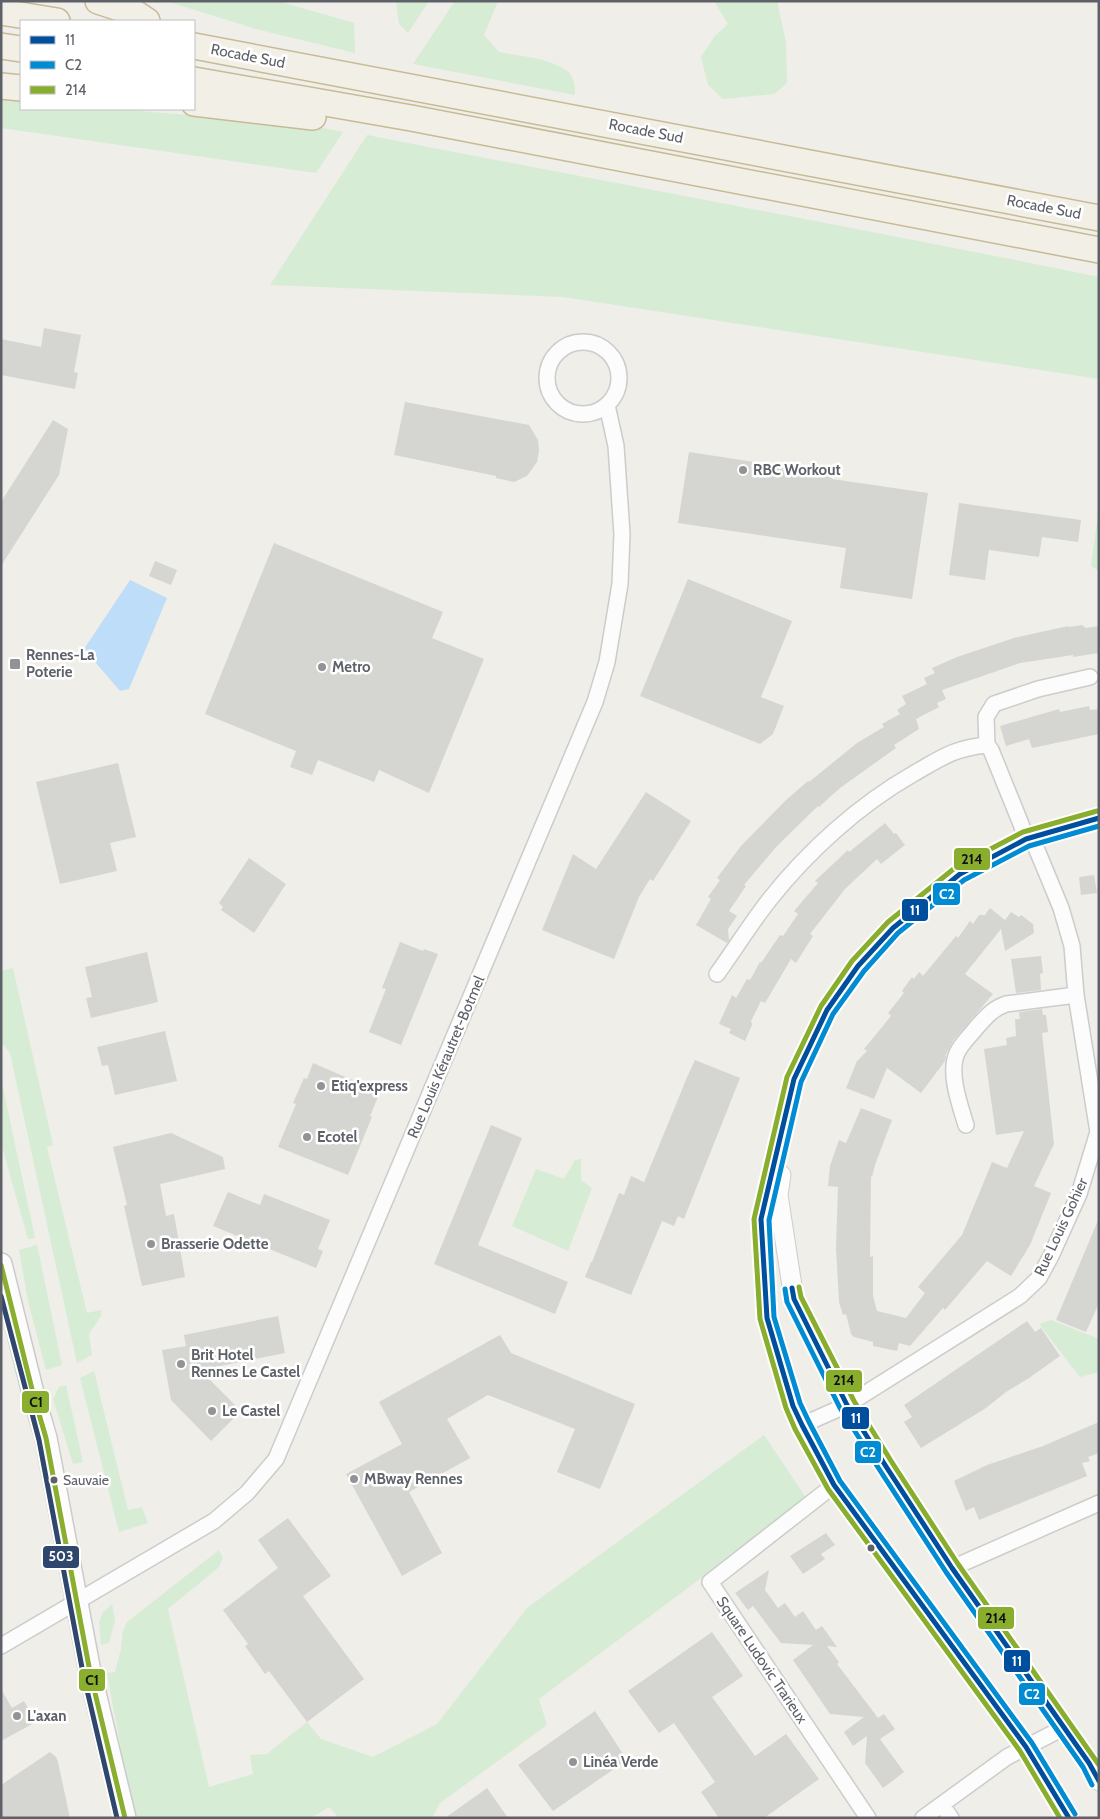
<svg xmlns="http://www.w3.org/2000/svg" width="1100" height="1819" font-family="Cabin,sans-serif">
  <style>
    .green { fill: #d6ecd5 }
    .water { fill: #beddf8 }
    .building { fill: #d5d5d2 }
    .lines { fill: none; stroke-linecap: round; stroke-linejoin: round }
    .minor-casing { stroke: #cccccb; stroke-width: 18 }
    .tertiary-casing { stroke: #cccccb; stroke-width: 21 }
    .secondary-casing { stroke: #cbcbca; stroke-width: 24 }
    .trunk-casing { stroke: #c7ba95; stroke-width: 28 }
    .minor { stroke: #fdfcfc; stroke-width: 15 }
    .tertiary { stroke: #fdfcfc; stroke-width: 19 }
    .secondary { stroke: #fdfcfc; stroke-width: 21 }
    .trunk { stroke: #f2f0e6; stroke-width: 25 }
    .bus-1-casing { stroke: #fff; stroke-width: 9 }
    .bus-2-casing { stroke: #fff; stroke-width: 9 }
    .bus-3-casing { stroke: #fff; stroke-width: 9 }
    .bus-4-casing { stroke: #fff; stroke-width: 9 }
    .bus-5-casing { stroke: #fff; stroke-width: 9 }
    .bus-1 { stroke: #004f9e; stroke-width: 5 }
    .bus-2 { stroke: #008bd2; stroke-width: 5 }
    .bus-3 { stroke: #89ae2e; stroke-width: 5 }
    .bus-4 { stroke: #8aae2d; stroke-width: 5 }
    .bus-5 { stroke: #2f476c; stroke-width: 5 }
    .poi-dot { fill: #919395; stroke: #fff; stroke-width: 2 }
    .bus-dot { fill: #5e6268; stroke: #fff; stroke-width: 2 }
    .labels { text-anchor: middle; stroke-width: 5; stroke-linejoin: round; paint-order: stroke }
    .bus-label { font-size: 14px; fill: #5e6268; stroke: #fff; text-anchor: start }
    .street-label { font-size: 15px; fill: #5e6268; stroke: #fff }
    .poi-label { font-size: 15px; font-weight: bold; fill: #5e6268; stroke: #fff; text-anchor: start }
    .line-badge { stroke: #fff; stroke-width: 2 }
    .badge-label { font-size: 14px; text-anchor: middle; font-weight: bold; fill: #fff }
    .pale-badge-label { font-size: 14px; text-anchor: middle; font-weight: bold; fill: #111 }
  </style>
  <rect width="100%" height="100%" fill="#efeee9"/>
  <path class="green" d="M166 1H278L354 23 355 53 256 29Z
    M396 1H429L408 33 399 24Z
    M455 1H498L484 35 499 52C520 56 548 58 566 70 574 75 575 86 575 95L413 64Z
    M714 1H777L786 42 787 83 774 94 723 99 708 85 701 57 715 36 728 24Z
    M1 98 21 100V109H119L175 114 287 120 343 132 316 173 1 128Z
    M367 135C611 183 855 227 1099 277V379L563 297 270 285Z
    M1099 508V571L1091 566Z
    M13 968 53 1145 47 1147 87 1313 102 1310 101 1316 89 1334 92 1355 77 1363 10 1053 1 1042V971Z
    M1 1082 2 1083 35 1238 28 1239 1 1143Z
    M581 1159V1180L592 1188 568 1251 512 1226 536 1169 564 1179 575 1160Z
    M37 1245 62 1365 46 1370 28 1301 19 1250Z
    M1051 1320 1099 1339V1372L1080 1377 1039 1324Z
    M94 1371 128 1510 142 1507 148 1523 119 1532 80 1378Z
    M66 1385 83 1462 73 1464 53 1399 59 1387Z
    M764 1435 807 1499 539 1699 547 1725 440 1803 432 1818H339L329 1807 311 1818H138L130 1798 107 1673 115 1672 121 1649 123 1631 127 1622 219 1550 223 1558 219 1567 168 1609 209 1787 253 1774 250 1755 267 1754 307 1722 321 1739 373 1757 437 1724 527 1608Z
    M112 1604 115 1620 109 1643 101 1645 99 1622 103 1612Z"/>
  <path class="water" d="M130 580 167 598 129 689 120 691 84 649Z"/>
  <path class="building" d="M44 328 81 335 74 372 78 373 75 389 1 375V339L41 347Z
    M405 402 529 425 538 440 539 451 537 462 527 476 514 482 496 478V476L394 455Z
    M53 420 68 429 59 475 1 566V502Z
    M689 452 833 474 832 479 928 493 912 599 840 588 846 548 678 523Z
    M959 503 1081 520 1078 542 1042 537 1039 557 989 550 985 580 949 575Z
    M274 543 443 612 432 638 484 659 429 793 379 770 374 782 318 760 312 775 290 767 296 751 205 714Z
    M155 561 177 570 171 585 149 576Z
    M688 579 792 621 761 697 784 706 773 734 760 744 640 696Z
    M1082 625 1086 628 1099 626V653L1073 657V655L1020 663 942 690 946 699 937 703 939 707 916 719 919 729 894 745 896 748 840 788 819 807 818 806 776 847 744 885 746 886 729 911 737 916 728 929 729 941 727 943 696 925 711 899 708 897 720 880 717 878 741 846 785 801 808 781 809 782 857 743 884 727 882 724 900 714 897 710 906 704 902 696 927 684 924 678 935 673 932 668 957 657 1014 638 1068 626 1069 627Z
    M1089 706 1090 710 1099 709V734L1032 748 1029 739 1006 746 1000 726 1059 709 1060 712Z
    M118 763 136 837 110 843 117 871 60 884 36 782Z
    M646 792 691 821 653 881 650 879 639 897 614 959 542 930 573 854 596 869Z
    M885 823 894 834 896 833 905 845 881 864 877 859 845 889 810 934 813 936 796 963 791 959 765 1003 761 1001 751 1021 752 1025 745 1041 729 1033 731 1029 719 1024 732 995 736 998 747 979 750 980 760 962 761 963 780 935 783 936 798 914 794 911 818 883 815 881 848 850 849 852Z
    M249 858 286 884 254 933 221 910 223 907 219 903Z
    M1094 875 1097 893 1081 895 1079 877Z
    M990 908 1005 920 1011 912 1019 917 1021 915 1033 924 1034 933 1005 951 1001 929 965 974 993 994 953 1041 945 1056H946L945 1061 921 1093 887 1068 874 1099 846 1088 857 1061 867 1051 864 1049 891 1016 888 1013 904 993 902 991 912 977 914 979 919 972 923 976 956 936 958 938 970 921 973 924 979 915H985Z
    M400 942 423 951 424 949 438 954 401 1045 369 1032 386 989 382 988Z
    M147 952 158 1002 91 1018 86 998 92 997 85 967Z
    M1041 956 1043 973 1040 974 1041 990 1016 993 1011 959Z
    M1042 1009 1043 1015H1046L1048 1032 1042 1033 1054 1144 1034 1186 1051 1193 1030 1245 1011 1276 987 1261 945 1310 943 1308 910 1346 899 1343 897 1351 873 1346V1342L854 1337 851 1334 846 1314 843 1315 839 1302 836 1248 838 1187 828 1186 830 1166 839 1140 846 1143 861 1108 892 1120 875 1165 872 1177 871 1176 870 1257 873 1256V1296L877 1311 906 1318 925 1293 918 1287 962 1235 992 1162 1007 1168 1024 1131 996 1135 984 1049 1007 1045 1006 1038 1016 1036 1015 1019H1020L1019 1012Z
    M165 1031 177 1081 115 1095 108 1065 102 1066 97 1047Z
    M695 1060 740 1078 684 1219 678 1216 674 1226 662 1221 631 1295 585 1277 591 1262H592L619 1193 624 1195 631 1176 644 1182 688 1075Z
    M313 1063 380 1092 370 1116 372 1117 348 1175 278 1147 296 1104 293 1103 304 1078 307 1079Z
    M491 1125 522 1138 478 1245 568 1282 555 1314 434 1264Z
    M171 1133 223 1157 225 1169 160 1184 166 1216 174 1214 185 1277 142 1286 124 1206 127 1205 113 1147Z
    M228 1192 260 1205 264 1194 330 1220 318 1249 323 1251 316 1268 213 1226Z
    M1099 1218V1303L1086 1332 1056 1320Z
    M278 1316 285 1353 200 1370 241 1411 211 1441 171 1400 162 1350 186 1346 184 1335Z
    M1027 1321 1035 1332 1041 1328 1060 1356 1029 1378 1006 1392 986 1408 921 1448 904 1422 912 1417 904 1405Z
    M500 1335 511 1353 635 1404 600 1489 557 1472 575 1429 488 1395 447 1419 470 1458 409 1492 442 1553 402 1576 346 1474 402 1444 379 1402Z
    M1099 1422V1453L1088 1457 1090 1461 1082 1463 1087 1476 979 1520 974 1507 966 1511 954 1481 987 1465 1043 1446Z
    M288 1518 331 1576 303 1596 364 1679 307 1722 269 1671 265 1674 245 1646 248 1644 223 1610 278 1568 258 1540Z
    M826 1533 835 1545 821 1554 825 1559 803 1574 790 1556Z
    M769 1570 765 1590 778 1608 785 1603 795 1617 803 1611 816 1630 822 1626 837 1647 827 1646 839 1662 837 1664 878 1718 884 1714 895 1729 880 1739 904 1772 883 1788 865 1763 867 1736 853 1746 844 1732 864 1717 830 1714 793 1660 813 1645 781 1643 753 1606 748 1610 735 1593Z
    M712 1632 743 1676 712 1697 755 1756 786 1734 819 1779 764 1818H719L701 1792 715 1782 674 1723 659 1733 628 1691Z
    M1 1689 12 1708 24 1701 36 1722 1 1741Z
    M595 1711 627 1760 553 1811 518 1765Z
    M50 1752 56 1757 58 1762 70 1818H1V1785Z
    M487 1788 508 1818H445Z"/>
  <g class="lines">
    <g class="minor-casing">
      <path id="minor" d="M547 378a36 36 0 1 1 72 0a36 36 0 1 1-72 0Z
        M987 745 986 717 994 704 1038 689 1090 677
        M717 974C735 949 751 923 770 899 809 850 859 805 913 774 941 758 954 748 987 745L991 750 1021 824 1026 839
        M966 1125C960 1105 948 1073 957 1053 961 1044 970 1036 976 1028 986 1017 992 1009 1006 1004L1076 995
        M802 1425 847 1405 1020 1296 1039 1278 1051 1256 1079 1194 1098 1132 1076 995 1072 946 1061 908 1032 838
        M834 1485 710 1582 868 1818
        M952 1568 1099 1503
        M1 1646 214 1521 247 1493 276 1459 595 702 607 662 620 584 622 534 616 446 607 405
        M942 1805 951 1818
        M923 1818 1007 1757 1063 1728"/>
    </g>
    <g class="tertiary-casing">
      <path id="tertiary" d="M781 1175 778 1195 794 1299 847 1405 952 1568 1089 1763 1099 1781
        M1069 1818 1026 1747 834 1485 802 1425 793 1406 767 1318 761 1219 794 1079 827 1010 858 966 893 928 926 900 960 874 992 856 1026 839 1099 818"/>
    </g>
    <g class="secondary-casing">
      <path id="secondary" d="M1 1264 34 1397 46 1438 90 1672 125 1818"/>
    </g>
    <g class="trunk-casing">
      <path id="trunk" d="M98 1 135 13 147 21
        M1 12 57 21
        M1 46 21 49
        M194 46 1099 218
        M194 80 411 118 1099 250
        M1 86 21 88
        M194 103 313 117"/>
    </g>
    <use href="#minor" class="minor"/>
    <use href="#tertiary" class="tertiary"/>
    <use href="#secondary" class="secondary"/>
    <use href="#trunk" class="trunk"/>
    <g class="bus-1-casing">
      <path id="bus-1" d="M792 1288 794 1299 847 1405 887 1468 952 1568 1089 1763 1099 1781
        M1069 1818 1026 1747 834 1485 802 1425 793 1406 767 1318 761 1219 794 1079 827 1010 858 966 893 928 960 874 1026 839 1099 818"/>
    </g>
    <g class="bus-2-casing">
      <path id="bus-2" d="M785 1289 787 1302 840 1408 881 1472 946 1572 1083 1767 1092 1785
        M1075 1814 1032 1743 840 1481 809 1422 800 1403 774 1317 769 1220 801 1082 833 1014 864 971 898 933 964 880 1029 846 1099 826"/>
    </g>
    <g class="bus-3-casing">
      <path id="bus-3" d="M799 1287 801 1297 854 1401 893 1464 958 1564 1099 1765
        M1060 1818 1020 1751 828 1489 795 1429 786 1408 760 1319 754 1219 787 1077 821 1006 852 961 888 922 956 867 1023 832 1097 811"/>
    </g>
    <g class="bus-4-casing">
      <path id="bus-4" d="M1 1265 34 1397 46 1438 90 1672 125 1818"/>
    </g>
    <g class="bus-5-casing">
      <path id="bus-5" d="M1 1296 39 1440 83 1673 117 1818"/>
    </g>
    <use href="#bus-1" class="bus-1"/>
    <use href="#bus-2" class="bus-2"/>
    <use href="#bus-3" class="bus-3"/>
    <use href="#bus-4" class="bus-4"/>
    <use href="#bus-5" class="bus-5"/>
  </g>
  <g class="poi-dot">
    <circle cx="743" cy="470" r="5"/>
    <rect x="9" y="658" width="12" height="12" rx="2.5"/>
    <circle cx="322" cy="667" r="5"/>
    <circle cx="321" cy="1086" r="5"/>
    <circle cx="307" cy="1137" r="5"/>
    <circle cx="151" cy="1244" r="5"/>
    <circle cx="181" cy="1364" r="5"/>
    <circle cx="212" cy="1411" r="5"/>
    <circle cx="354" cy="1479" r="5"/>
    <circle cx="17" cy="1716" r="5"/>
    <circle cx="573" cy="1762" r="5"/>
  </g>
  <g class="bus-dot">
    <circle cx="54" cy="1480" r="4.5"/>
    <circle cx="871" cy="1548" r="4.5"/>
  </g>
  <g class="labels">
    <g class="bus-label">
      <text x="63" y="1485">Sauvaie</text>
    </g>
    <g class="street-label">
      <text transform="translate(248 56) rotate(11)" y="5">Rocade Sud</text>
      <text transform="translate(646 131) rotate(11)" y="5">Rocade Sud</text>
      <text transform="translate(1044 207) rotate(11)" y="5">Rocade Sud</text>
      <text transform="translate(446 1057) rotate(-67)" y="5">Rue Louis Kérautret-Botmel</text>
      <text transform="translate(1061 1227) rotate(-65)" y="5">Rue Louis Gohier</text>
      <text transform="translate(762 1660) rotate(56)" y="5">Square Ludovic Trarieux</text>
    </g>
    <g class="poi-label">
      <text x="753" y="475">RBC Workout</text>
      <text x="26" y="660">Rennes-La<tspan x="26" dy="17">Poterie</tspan></text>
      <text x="332" y="672">Metro</text>
      <text x="331" y="1091">Etiq'express</text>
      <text x="317" y="1142">Ecotel</text>
      <text x="161" y="1249">Brasserie Odette</text>
      <text x="191" y="1360">Brit Hotel<tspan x="191" dy="17">Rennes Le Castel</tspan></text>
      <text x="222" y="1416">Le Castel</text>
      <text x="364" y="1484">MBway Rennes</text>
      <text x="27" y="1721">L'axan</text>
      <text x="583" y="1767">Linéa Verde</text>
    </g>
  </g>
  <g class="line-badge">
    <rect x="953" y="847" width="38" height="24" rx="5" fill="#89ae2e"/>
    <rect x="932" y="882" width="29" height="24" rx="5" fill="#008bd2"/>
    <rect x="901" y="898" width="28" height="24" rx="5" fill="#004f9e"/>
    <rect x="825" y="1369" width="38" height="24" rx="5" fill="#89ae2e"/>
    <rect x="21" y="1390" width="29" height="24" rx="5" fill="#8aae2d"/>
    <rect x="841" y="1406" width="29" height="24" rx="5" fill="#004f9e"/>
    <rect x="854" y="1440" width="28" height="24" rx="5" fill="#008bd2"/>
    <rect x="42" y="1545" width="38" height="24" rx="5" fill="#2f476c"/>
    <rect x="977" y="1606" width="38" height="24" rx="5" fill="#89ae2e"/>
    <rect x="1003" y="1649" width="28" height="24" rx="5" fill="#004f9e"/>
    <rect x="78" y="1668" width="28" height="24" rx="5" fill="#8aae2d"/>
    <rect x="1018" y="1682" width="28" height="24" rx="5" fill="#008bd2"/>
  </g>
  <g class="badge-label">
    <text x="947" y="899">C2</text>
    <text x="915" y="915">11</text>
    <text x="856" y="1423">11</text>
    <text x="868" y="1457">C2</text>
    <text x="61" y="1561">503</text>
    <text x="1017" y="1666">11</text>
    <text x="1032" y="1699">C2</text>
  </g>
  <g class="pale-badge-label">
    <text x="972" y="864">214</text>
    <text x="844" y="1385">214</text>
    <text x="36" y="1407">C1</text>
    <text x="996" y="1623">214</text>
    <text x="92" y="1685">C1</text>
  </g>
  <rect width="1100" height="1819" fill="none" stroke="#5e6268" stroke-width="5"/>
  <rect x="20" y="20" width="175" height="90" fill="#ffffff" stroke="#bfc0c3"/>
  <rect x="30" y="36" width="25" height="8" fill="#004f9e" stroke="#bfc0c3"/>
  <text x="65" y="45" font-size="15" fill="#5e6268">11</text>
  <rect x="30" y="61" width="25" height="8" fill="#008bd2" stroke="#bfc0c3"/>
  <text x="65" y="70" font-size="15" fill="#5e6268">C2</text>
  <rect x="30" y="86" width="25" height="8" fill="#89ae2e" stroke="#bfc0c3"/>
  <text x="65" y="95" font-size="15" fill="#5e6268">214</text>
</svg>
